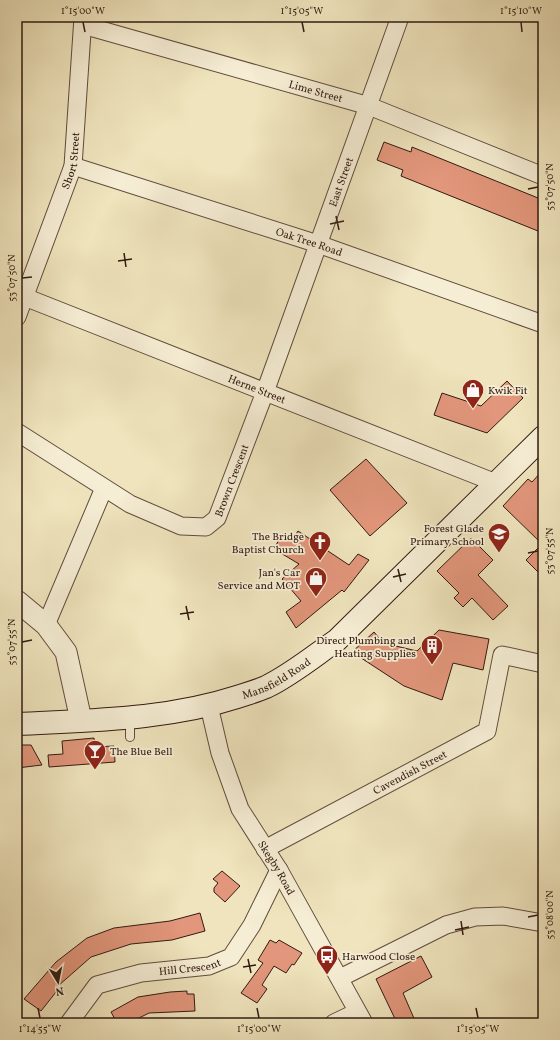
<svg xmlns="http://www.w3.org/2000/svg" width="560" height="1040" font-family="Vollkorn,serif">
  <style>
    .building { fill: #e2967b; stroke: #321a11 }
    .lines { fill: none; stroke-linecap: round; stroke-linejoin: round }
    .service-casing { stroke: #614c3c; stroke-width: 10 }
    .minor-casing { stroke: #614c3c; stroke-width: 19 }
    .tertiary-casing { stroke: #614c3c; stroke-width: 23 }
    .secondary-casing { stroke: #321a11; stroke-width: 24 }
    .service { stroke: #f5edd4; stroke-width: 8 }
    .minor { stroke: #f5edd4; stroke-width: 17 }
    .tertiary { stroke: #f5edd4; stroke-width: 21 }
    .secondary { stroke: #f5edd4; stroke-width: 22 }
    .ticks { fill: none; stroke: #321a11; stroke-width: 1.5 }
    .labels { text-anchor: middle; stroke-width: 3.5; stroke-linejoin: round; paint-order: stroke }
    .street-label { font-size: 11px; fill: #321a11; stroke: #f5edd4 }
    .poi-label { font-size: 11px; fill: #321a11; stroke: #f5edd4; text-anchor: end }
    .neatline { fill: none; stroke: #321a11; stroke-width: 1.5 }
    .ticks-label { font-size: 10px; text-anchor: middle; fill: #321a11 }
  </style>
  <rect width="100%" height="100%" fill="#efe4bd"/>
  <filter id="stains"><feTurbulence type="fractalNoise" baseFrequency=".005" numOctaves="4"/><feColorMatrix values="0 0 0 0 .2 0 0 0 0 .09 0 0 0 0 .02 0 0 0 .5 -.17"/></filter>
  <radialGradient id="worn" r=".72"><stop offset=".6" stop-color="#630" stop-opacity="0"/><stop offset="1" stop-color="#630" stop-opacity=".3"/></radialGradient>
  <path class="building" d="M384 142 411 152 412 147 543 200V233L401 176 403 170 377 160Z
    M507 381 523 398 487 433 434 415 442 393 481 406Z
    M366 459 407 503 370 536 330 490Z
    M543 470V577L526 560 542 544 503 506 528 479 532 482Z
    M298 531 349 565 358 554 369 560 344 592 342 590 296 628 286 612 301 601 282 579 299 564 274 549 282 534 292 540Z
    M471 538 493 560 478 575 508 606 493 620 472 598 463 607 454 598 459 593 437 571Z
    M439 630 489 639 483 670 453 663 442 700 404 686 352 652 374 632 383 643 417 651Z
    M94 738 95 747 114 746 115 762 49 767 48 755 63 754 62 741Z
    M17 745H31L42 765 17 768Z
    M222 871 240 886 225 902 214 892V888L218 883 213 879Z
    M200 913 205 931 172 940 131 944 91 957 58 986 60 987 41 1011 24 999 56 962 87 938 114 928 170 921Z
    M270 940 276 943 279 940 302 953 294 965 292 964 286 973 274 966 262 985 267 989 257 1003 241 993 263 963 258 960Z
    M421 956 432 977 403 993 416 1023H397L376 979Z
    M187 991V994H194L195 1011 149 1013 129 1023H117L111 1012 138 997 170 992Z"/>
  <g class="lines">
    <g class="service-casing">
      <path id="service" d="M130 718V737"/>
    </g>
    <g class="minor-casing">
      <g id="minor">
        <path id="s1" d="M83 25 369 106 543 176"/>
        <path id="s2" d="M73 166 318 244 543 324"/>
        <path id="s3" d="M17 294 496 483"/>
        <path id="s4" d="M17 317 73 166 83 17"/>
        <path id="s5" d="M17 432 130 504 181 526 206 527 217 518 265 392 400 17"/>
        <path d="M46 625 104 488"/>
        <path id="s6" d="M209 706 220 753 240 809 279 870 364 1023"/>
        <path id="s7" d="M265 849 487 731 502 655 543 664"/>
        <path d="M340 978 446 925 475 917 503 916 543 923"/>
        <path id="s8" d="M69 1023 97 985 141 973 209 966 231 957 252 925 279 870"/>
        <path d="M334 1023 357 1012"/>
      </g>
    </g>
    <g class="tertiary-casing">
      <path id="tertiary" d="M17 601 46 625 66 652 81 720"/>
    </g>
    <g class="secondary-casing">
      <g id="secondary">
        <path id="s9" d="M17 724C91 720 166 720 237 697 246 694 257 691 266 687 291 675 314 656 337 640L543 437"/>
      </g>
    </g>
    <use href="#service" class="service"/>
    <use href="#minor" class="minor"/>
    <use href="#tertiary" class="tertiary"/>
    <use href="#secondary" class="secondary"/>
  </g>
  <path class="ticks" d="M83 22 85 32M302 22 304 32M521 22 522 32M528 189 538 187M336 216 339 230M330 224 344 221M124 253 126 267M118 261 132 259M22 278 32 277M528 553 538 551M398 569 401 582M393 577 406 574M186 606 189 620M180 614 194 612M22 642 32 640M528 917 538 915M461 921 463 935M455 930 469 927M248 959 251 973M243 967 256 965M38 1008 40 1018M257 1008 259 1018M476 1008 478 1018"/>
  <defs>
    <g id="shop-pin" transform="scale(1.15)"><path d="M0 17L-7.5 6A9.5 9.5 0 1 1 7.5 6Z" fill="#8f2418" stroke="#f5edd4"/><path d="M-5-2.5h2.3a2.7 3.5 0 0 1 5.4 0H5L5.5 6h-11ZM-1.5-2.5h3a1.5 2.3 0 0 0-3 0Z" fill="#fff"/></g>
    <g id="school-pin" transform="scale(1.15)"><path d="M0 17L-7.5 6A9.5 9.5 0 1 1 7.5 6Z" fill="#8f2418" stroke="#f5edd4"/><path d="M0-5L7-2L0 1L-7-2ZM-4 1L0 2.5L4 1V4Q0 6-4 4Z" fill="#fff"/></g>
    <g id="church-pin" transform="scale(1.15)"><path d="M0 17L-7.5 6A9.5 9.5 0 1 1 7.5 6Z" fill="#8f2418" stroke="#f5edd4"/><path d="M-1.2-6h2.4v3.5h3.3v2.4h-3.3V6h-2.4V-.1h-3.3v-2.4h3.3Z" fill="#fff"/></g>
    <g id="building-pin" transform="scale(1.15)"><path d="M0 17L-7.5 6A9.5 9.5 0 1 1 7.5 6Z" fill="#8f2418" stroke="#f5edd4"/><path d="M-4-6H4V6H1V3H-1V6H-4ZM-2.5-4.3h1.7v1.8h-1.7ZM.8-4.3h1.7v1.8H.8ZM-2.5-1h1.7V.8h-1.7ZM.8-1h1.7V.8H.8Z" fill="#fff"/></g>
    <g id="bar-pin" transform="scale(1.15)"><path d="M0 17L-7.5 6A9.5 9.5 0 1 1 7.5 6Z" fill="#8f2418" stroke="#f5edd4"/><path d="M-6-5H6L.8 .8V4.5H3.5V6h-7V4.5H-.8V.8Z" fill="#fff"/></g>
    <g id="bus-pin" transform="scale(1.15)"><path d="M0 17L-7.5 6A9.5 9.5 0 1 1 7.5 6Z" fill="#8f2418" stroke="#f5edd4"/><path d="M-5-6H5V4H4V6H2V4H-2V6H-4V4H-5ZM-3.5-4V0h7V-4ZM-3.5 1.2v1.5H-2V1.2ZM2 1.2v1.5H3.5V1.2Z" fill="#fff"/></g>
  </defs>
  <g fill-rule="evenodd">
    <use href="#shop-pin" x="473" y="390"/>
    <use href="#school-pin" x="499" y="534"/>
    <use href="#church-pin" x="320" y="542"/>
    <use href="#shop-pin" x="316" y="578"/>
    <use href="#building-pin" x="432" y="646"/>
    <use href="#bar-pin" x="95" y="751"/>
    <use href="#bus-pin" x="327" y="956"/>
  </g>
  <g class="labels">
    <g class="street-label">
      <text dy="4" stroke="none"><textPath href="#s1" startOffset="242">Lime Street</textPath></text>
      <text dy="4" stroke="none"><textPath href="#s4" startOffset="166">Short Street</textPath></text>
      <text dy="4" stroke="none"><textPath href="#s5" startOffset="587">East Street</textPath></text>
      <text dy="4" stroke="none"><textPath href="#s2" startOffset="248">Oak Tree Road</textPath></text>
      <text dy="4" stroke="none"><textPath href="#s3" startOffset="258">Herne Street</textPath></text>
      <text dy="4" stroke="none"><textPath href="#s5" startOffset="269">Brown Crescent</textPath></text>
      <text dy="4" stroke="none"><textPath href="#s9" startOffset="266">Mansfield Road</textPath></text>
      <text dy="4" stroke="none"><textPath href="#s7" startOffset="164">Cavendish Street</textPath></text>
      <text dy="4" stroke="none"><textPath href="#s6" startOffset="177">Skegby Road</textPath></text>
      <text dy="4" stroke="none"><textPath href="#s8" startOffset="142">Hill Crescent</textPath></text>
    </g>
    <g class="poi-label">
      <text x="488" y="394" text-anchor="start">Kwik Fit</text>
      <text x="484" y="532">Forest Glade<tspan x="484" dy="13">Primary School</tspan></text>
      <text x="304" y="540">The Bridge<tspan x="304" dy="13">Baptist Church</tspan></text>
      <text x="300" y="576">Jan's Car<tspan x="300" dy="13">Service and MOT</tspan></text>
      <text x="416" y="644">Direct Plumbing and<tspan x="416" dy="13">Heating Supplies</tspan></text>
      <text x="110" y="755" text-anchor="start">The Blue Bell</text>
      <text x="342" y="960" text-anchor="start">Harwood Close</text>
    </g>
  </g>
  <rect width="560" height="1040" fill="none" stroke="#efe4bd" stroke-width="44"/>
  <g transform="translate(58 982) rotate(170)" stroke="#f5edd4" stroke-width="3" paint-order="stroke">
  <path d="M0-3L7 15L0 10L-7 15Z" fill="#321a11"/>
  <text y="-6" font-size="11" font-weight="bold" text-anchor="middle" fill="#321a11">N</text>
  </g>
  <rect x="22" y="22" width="516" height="996" class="neatline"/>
  <g class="ticks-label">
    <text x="83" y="14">1°15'00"W</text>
    <text x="302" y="14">1°15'05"W</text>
    <text x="521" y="14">1°15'10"W</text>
    <text transform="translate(549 187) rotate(-90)" y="4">53°07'50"N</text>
    <text transform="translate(11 278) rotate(-90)" y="4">53°07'50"N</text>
    <text transform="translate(549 551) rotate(-90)" y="4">53°07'55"N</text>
    <text transform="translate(11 642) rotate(-90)" y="4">53°07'55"N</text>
    <text transform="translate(549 915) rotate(-90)" y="4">53°08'00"N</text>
    <text x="40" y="1032">1°14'55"W</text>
    <text x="259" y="1032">1°15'00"W</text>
    <text x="478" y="1032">1°15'05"W</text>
  </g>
  <rect width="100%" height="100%" filter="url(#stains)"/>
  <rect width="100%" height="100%" fill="url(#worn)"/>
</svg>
